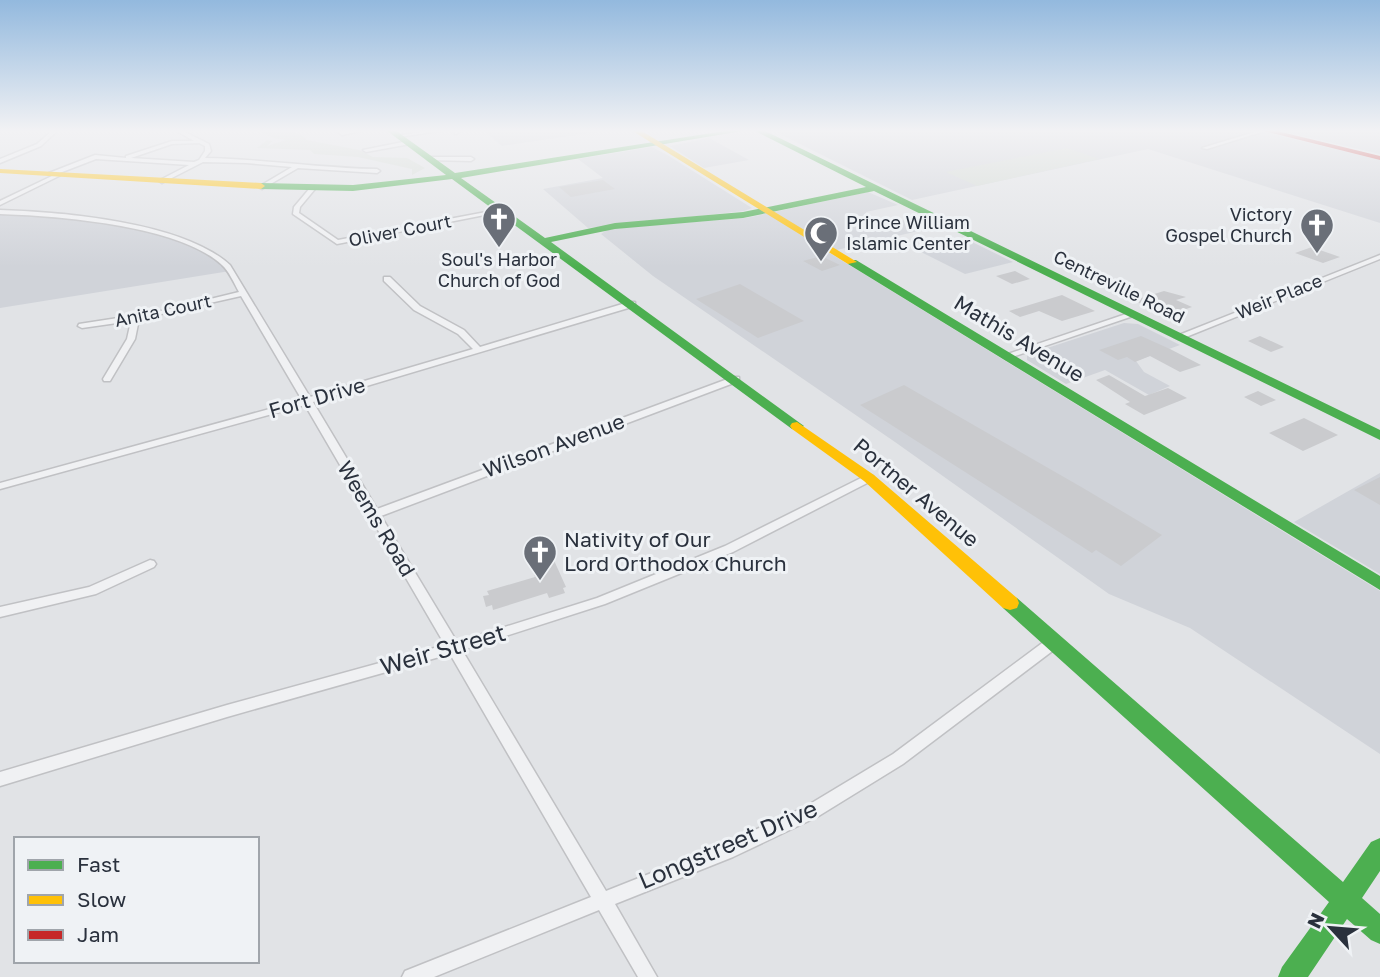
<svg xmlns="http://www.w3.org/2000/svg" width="1380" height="977" font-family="'Golos Text',sans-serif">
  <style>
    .built { fill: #d0d3d9 }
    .green { fill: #d2d9d2 }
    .building { fill: #cacbce }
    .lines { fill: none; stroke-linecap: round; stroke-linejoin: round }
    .street-casing { stroke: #c0c1c4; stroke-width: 3 }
    .street { fill: #f0f1f3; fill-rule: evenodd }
    .fast { fill: #4caf50; fill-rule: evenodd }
    .slow { fill: #ffc107; fill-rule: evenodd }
    .jam { fill: #c62828; fill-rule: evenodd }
    .labels { text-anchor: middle; stroke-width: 6; stroke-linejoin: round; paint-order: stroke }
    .far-poi-label { font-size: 18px; fill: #2a313d; stroke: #eff2f5; text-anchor: end }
    .far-street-label { font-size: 18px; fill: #2a313d; stroke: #eff2f5 }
    .street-label { font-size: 21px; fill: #2a313d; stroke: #eff2f5 }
    .poi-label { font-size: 21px; fill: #2a313d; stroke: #eff2f5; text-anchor: start }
    .near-street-label { font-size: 24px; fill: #2a313d; stroke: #eff2f5 }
  </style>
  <rect width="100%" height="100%" fill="#e1e3e6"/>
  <path class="built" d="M497 130H611L502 146 485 132Z
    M780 130H1256L1380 160V223L1148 149 912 200 780 134Z
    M1277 130H1380V154Z
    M709 138 749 160 704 168 670 146Z
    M652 147 669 156 752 208 744 211 588 228 543 189 603 178 578 159Z
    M868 192 898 205 866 212 867 222 875 227 921 216 940 226 828 252 1380 591V754L1190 628 1109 594 895 442 653 276 601 234 607 230 629 227 746 218Z
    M0 212 129 225 215 254 230 271 0 308Z
    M964 238 1013 262 965 274 917 250Z
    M1124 323 1138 324 1180 345 1136 361 1144 372 1170 386 1149 395 1105 370 1066 384 1027 360V356L1032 353Z
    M1380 473V574L1294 522Z"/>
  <path class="green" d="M257 130H286L300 134 307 140 359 150 373 157 407 158 425 168 412 175V169L358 157 314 154 310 150 257 148 267 140 273 141 267 146 286 140 274 138Z
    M1067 148 1099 159 977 186 946 172Z"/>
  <path class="building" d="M603 180 615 189 571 197 559 187Z
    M1312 247 1317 249 1340 257 1323 263 1295 253Z
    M821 256 840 265 822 271 803 261Z
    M1015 271 1030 279 1012 284 996 276Z
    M740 284 804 321 758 338 696 299Z
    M1164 291 1186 297 1176 300 1192 307 1169 315 1147 308 1135 300Z
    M1062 295 1095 311 1062 321 1039 311 1020 317 1009 311Z
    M1141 336 1170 349 1201 365 1180 372 1150 356 1135 362 1127 357 1118 360 1099 350Z
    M1260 336 1284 347 1271 352 1248 341Z
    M1109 375 1145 396 1168 388 1187 398 1144 415 1125 404 1130 402 1096 380Z
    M904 385 1083 488 1162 535 1121 566 1096 550 1092 553 860 405Z
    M1258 391 1276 400 1261 406 1244 397Z
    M1304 418 1338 435 1303 451 1269 433Z
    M1380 477V505L1354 490Z
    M548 547 566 587 563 588 565 593 549 598 547 593 493 610 492 605 486 607 483 596 489 595 487 591 535 577 526 553Z"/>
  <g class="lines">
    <g class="street-casing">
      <path id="street" d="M53 130H58L41 146 0 163V159L37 144Z
        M175 130H181L209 144 211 151 205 158C263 159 320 168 377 169L380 171 377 173 298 168 262 189 260 188V186L292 167 246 163 203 162 162 183 159 181 160 180 189 165 96 159 57 174 61 175 0 205V201L54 175H49V173L95 155 126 158V156L172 141H194ZM199 143 205 146V151L199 160 194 162 131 158 172 144Z
        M336 130H341L343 132 366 130 342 135Z
        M433 130H446L399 137 397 136Z
        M453 130H457L459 133 455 134Z
        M1261 130H1268L1207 149 1202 148Z
        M408 141 410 144 366 152 363 150Z
        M430 157H471L474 159 471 161 428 160Z
        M310 188 315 189 300 207 299 213 338 240 502 209 505 211 337 244 293 214 294 207Z
        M0 210C63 212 183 222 230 265L310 397 473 349 458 334 414 310 384 281V277H390L420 306 464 330 480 347 629 302H635V306L313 402 377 509 733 377H739V381L381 516 457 642 597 598 725 546 865 476H873L874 478 873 480 733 552 605 604 462 650 606 891 722 845 805 807 893 754 1049 638 1054 637 1059 638 1060 642 1059 646 903 764 817 817 733 857 615 904 657 977H638L599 910 434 977H402L405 971 591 897 450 654 227 717 0 786V772L227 705 445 645 305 405 0 489V483L302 400 241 296 139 319 135 339 110 381H104L103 379 127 339 131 321 82 328 78 326 79 324 157 312 239 292C234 283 229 271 222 265 179 225 58 216 0 214Z
        M1380 255V259L1181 339H1178L1174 337Z
        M1129 313H1132L1136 315 1009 358 1006 359 1002 356Z
        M150 560 154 561 156 564 154 567 96 594 0 617V607L89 587Z"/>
    </g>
    <use href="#street" class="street"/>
    <path class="fast" d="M386 130H395L455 173 731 130H748L461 178 545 238 615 223 743 212 866 187 753 130H763L1380 430V440L874 191 743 218 615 229 551 242 804 426 797 430 792 429 452 179 353 191 261 189 257 186 261 183 353 185 446 175Z
      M848 260H856L1380 576V590L848 264Z
      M1010 596 1017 598 1343 882 1371 842 1380 838V871L1362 898 1380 914V944L1371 940 1347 919 1308 977H1278L1282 967 1329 902 1003 608 1001 603 1003 598Z"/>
    <path class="slow" d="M631 130H640L857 262 848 264Z
      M0 169 261 183 265 186 261 189 0 173Z
      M797 422 874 475 1017 598 1019 603 1017 608 1010 610 1003 608 864 481 792 429 790 426 792 423Z"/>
    <path class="jam" d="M1260 130H1273L1380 156V160Z"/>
  </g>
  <linearGradient id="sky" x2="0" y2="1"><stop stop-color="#93b9de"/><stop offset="0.49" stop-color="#f2f2f4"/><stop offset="1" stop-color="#f2f2f4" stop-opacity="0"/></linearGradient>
  <rect width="1380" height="267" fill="url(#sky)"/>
  <defs>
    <g id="church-pin" transform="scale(1.75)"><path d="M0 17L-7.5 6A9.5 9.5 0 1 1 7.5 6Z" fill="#6a6f78" stroke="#eff2f5"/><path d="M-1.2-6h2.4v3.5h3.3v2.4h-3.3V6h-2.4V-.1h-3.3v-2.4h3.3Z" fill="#fff"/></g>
    <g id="mosque-pin" transform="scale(1.75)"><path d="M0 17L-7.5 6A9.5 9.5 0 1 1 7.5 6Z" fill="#6a6f78" stroke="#eff2f5"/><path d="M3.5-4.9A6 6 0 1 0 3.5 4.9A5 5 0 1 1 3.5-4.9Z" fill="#fff"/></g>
  </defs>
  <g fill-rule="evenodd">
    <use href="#church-pin" x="499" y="219"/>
    <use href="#church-pin" x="1317" y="225"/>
    <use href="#mosque-pin" x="821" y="233"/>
    <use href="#church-pin" x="540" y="552"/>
  </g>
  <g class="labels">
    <g class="far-poi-label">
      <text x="1292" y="221">Victory<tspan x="1292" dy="21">Gospel Church</tspan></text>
      <text x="846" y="229" text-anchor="start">Prince William<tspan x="846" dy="21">Islamic Center</tspan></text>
      <text x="499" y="266" text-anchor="middle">Soul's Harbor<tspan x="499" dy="21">Church of God</tspan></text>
    </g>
    <g class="far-street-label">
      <text transform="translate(400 231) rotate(-11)" y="6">Oliver Court</text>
      <text transform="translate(1119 287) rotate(26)" y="6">Centreville Road</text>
      <text transform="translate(1279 297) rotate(-22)" y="6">Weir Place</text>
      <text transform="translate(163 311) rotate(-12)" y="6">Anita Court</text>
    </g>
    <g class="street-label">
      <text transform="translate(1019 339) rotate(31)" y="7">Mathis Avenue</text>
      <text transform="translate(317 398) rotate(-16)" y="7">Fort Drive</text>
      <text transform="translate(554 446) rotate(-20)" y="7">Wilson Avenue</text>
      <text transform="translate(916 493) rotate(40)" y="7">Portner Avenue</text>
      <text transform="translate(376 519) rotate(59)" y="7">Weems Road</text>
    </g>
    <g class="poi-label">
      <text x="564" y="547">Nativity of Our<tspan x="564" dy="24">Lord Orthodox Church</tspan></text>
    </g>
    <g class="near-street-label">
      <text transform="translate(443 650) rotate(-16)" y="8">Weir Street</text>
      <text transform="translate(728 845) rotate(-23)" y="8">Longstreet Drive</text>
    </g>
  </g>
  <rect x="14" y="837" width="245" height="126" fill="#eff2f5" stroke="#a0a5ab" stroke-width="2"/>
  <rect x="28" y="860" width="35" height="10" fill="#4caf50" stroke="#a0a5ab" stroke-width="2"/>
  <text x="77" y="872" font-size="21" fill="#2a313d">Fast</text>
  <rect x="28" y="895" width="35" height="10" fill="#ffc107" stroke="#a0a5ab" stroke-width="2"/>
  <text x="77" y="907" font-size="21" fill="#2a313d">Slow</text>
  <rect x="28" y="930" width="35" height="10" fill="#c62828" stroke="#a0a5ab" stroke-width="2"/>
  <text x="77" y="942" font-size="21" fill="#2a313d">Jam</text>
  <g transform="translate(1331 928) rotate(296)" stroke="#eff2f5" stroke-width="5" paint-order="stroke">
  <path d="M0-5L12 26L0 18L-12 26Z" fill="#2a313d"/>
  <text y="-10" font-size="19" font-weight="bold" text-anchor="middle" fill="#2a313d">N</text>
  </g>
</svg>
